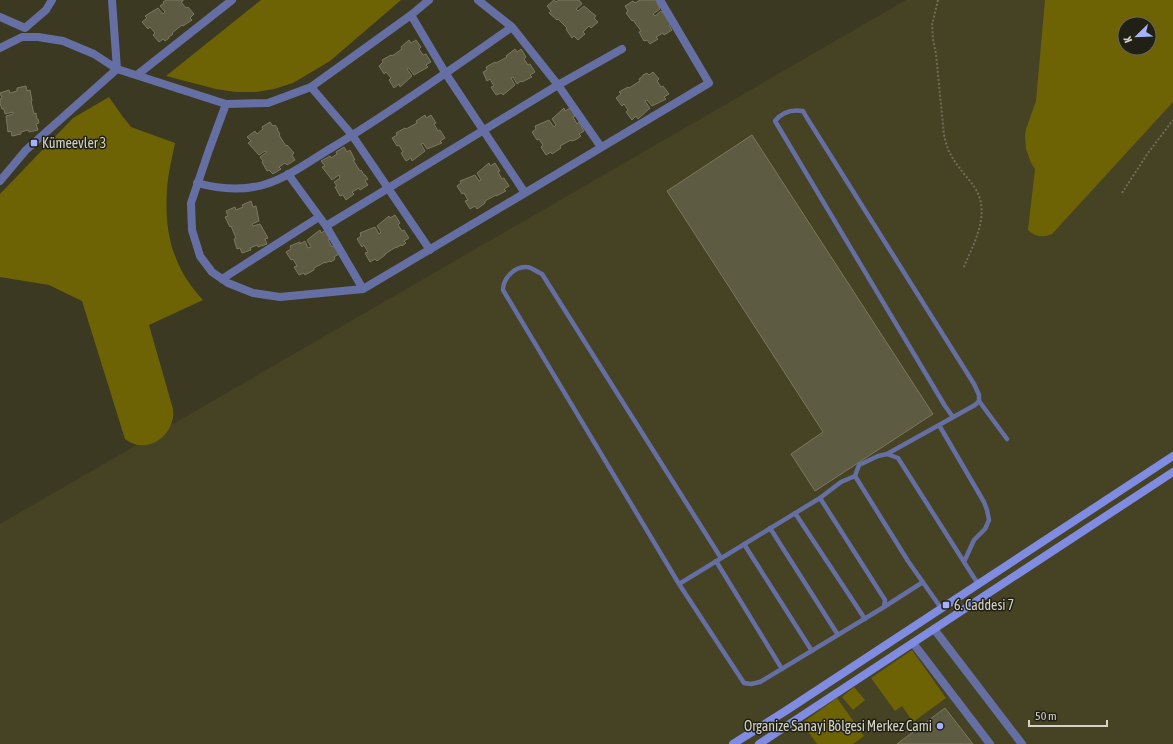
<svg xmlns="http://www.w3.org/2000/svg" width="1173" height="744" font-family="'Asap Condensed',sans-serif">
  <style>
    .built { fill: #464224; fill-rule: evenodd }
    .green { fill: #6d6305; fill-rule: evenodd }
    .building { fill: #5e5b43; stroke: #7b785f }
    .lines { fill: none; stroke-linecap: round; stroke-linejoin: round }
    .path { stroke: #6f6d5a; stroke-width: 2; stroke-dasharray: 2 2; stroke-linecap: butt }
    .lane { stroke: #666fa4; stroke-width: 4.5 }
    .street { stroke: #666fa4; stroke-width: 8 }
    .secondary { stroke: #808ce1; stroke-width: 8 }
    .poi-dot { fill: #a5b1fc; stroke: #212015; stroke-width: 1.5 }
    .labels { text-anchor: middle; stroke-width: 3; stroke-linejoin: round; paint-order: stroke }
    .poi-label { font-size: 14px; fill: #d3d2c5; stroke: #212015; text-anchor: start }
  </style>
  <rect width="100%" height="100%" fill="#3b3922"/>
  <path class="built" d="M906 0H1173V744H0V524ZM1125 24H1149V48H1125Z"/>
  <path class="green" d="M261 0H401L330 61 293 83 274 89 256 92H235L216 89 166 76Z
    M1045 0H1173V102L1052 234C1043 238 1035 237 1028 230L1035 169 1031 163 1026 149 1025 136 1026 129 1036 101ZM1125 24H1149V48H1125Z
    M109 97 123 117 131 127 175 143C172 158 168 174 167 189 164 233 173 268 203 300L149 325 173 409C173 413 174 417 172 421 167 442 142 453 125 439L82 301 49 285 0 277V194L73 118Z
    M912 650 946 698 913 722 902 706 895 711 871 678Z
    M854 687 865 700 853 710 842 697Z
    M837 698 864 736 853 744H817L802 723Z"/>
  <path class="building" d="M166 0H183V1L181 2 186 8 188 7 194 14 190 18 192 20 183 26 182 25 172 33 173 34 168 38H169L165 41 163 39 159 42 153 35 155 33 150 27 148 29 142 22 147 18 145 16 158 8 163 14 165 12 160 6 164 3 163 2Z
    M554 0 556 2 559 0H579L582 4 576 9 578 11 584 6 596 16 594 18 598 22 591 28 589 26 583 32 585 34 578 40 574 36 572 38 566 29 567 28 558 19 557 20 549 13 551 11 547 6Z
    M640 0H656L660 9 653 14 655 16 661 11 672 24 669 25 672 30 664 35 663 33 656 37 658 39 650 44 647 40 644 41 639 32 641 31 633 20 632 21 626 13 628 11 625 6 633 1 635 3Z
    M409 40 411 43 416 40 421 47 419 49 423 55 426 54 431 62 426 65 428 67 414 75 409 68 407 69 412 76 400 87 399 84 394 88 389 80 391 78 386 72 384 74 379 66 383 62 382 60 391 55 392 56 402 49 401 47Z
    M515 49 517 52 521 49 526 57 524 59 528 65 530 64 535 72 530 75 532 77 522 82 521 81 517 84 513 77 511 78 515 85 503 95 501 93 496 95 491 87 494 86 490 79 487 81 483 72 487 70 486 67 495 62 496 63 507 57 506 56Z
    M653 72 659 79 657 81 661 87 663 86 669 94 664 97 666 99 652 106 647 100 645 101 650 108 638 119 636 116 632 120 626 112 628 110 624 104 622 106 616 98 621 94 619 92 628 87 629 88 640 81 639 79 643 76V75L647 73 649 75Z
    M26 86 27 91 30 90 32 101H31L34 114 36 113 37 119H38L39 123 36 124 38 130 29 132 28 130 21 132V134L12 136 11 131 8 132 6 116 13 114V112L5 114 4 109H2L0 103V99L2 98 0 93 9 90 10 93 17 91V88Z
    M564 108 565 111 570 108 575 116 573 117 577 124 579 122 584 131 579 134 581 136 577 139 572 141 571 140 560 146 561 148 552 154 551 152 546 155 541 147 543 145 539 139 537 140 532 132 536 129 535 126 549 120 554 127 556 125 552 119Z
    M425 115 426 118 431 115 436 123 434 124 438 131 440 130 445 138 440 141 442 143 427 149 423 143 421 144 425 151 412 161 411 158 406 161 401 153 403 152 399 145 397 146 392 138 397 135 396 133 405 128 406 129 417 123 416 121Z
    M270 122 273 126 275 125 278 129H277L280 134 279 135 286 146 287 145 294 153 292 155 295 160 287 165 285 163 279 167 281 169 273 174 269 170 267 171 262 162 263 161 260 157 267 152 265 151 259 155 248 143 251 141 247 137 255 131 257 134 263 129 262 127Z
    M752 135 933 414 815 491 791 454 823 432 667 191Z
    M344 147 347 152 350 150 355 160H353L360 171 361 170 364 175H365L368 179 365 181 368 185 360 190 359 188 352 192 354 194 346 200 343 195 340 196 335 187 337 186 334 182 340 178 339 175 332 180 322 167 325 166 321 161 330 156 331 158 337 154 336 152Z
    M489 163 490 166 495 163 500 171 498 172 502 179 504 178 509 186 504 189 506 191 496 196V195L485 201V203L477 209 475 206 470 209 465 201 468 200 464 193 462 194 457 186 461 183 460 181 475 175 479 181 481 180 477 173Z
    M251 201 253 207 256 206 259 221 252 224 253 226 260 224 268 238 265 239 267 244 258 247 257 245 250 248 251 250 242 253 240 248 237 249 234 239 236 238 231 226 230 227 225 217 228 216 226 211 235 207 236 210 243 207 242 205Z
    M395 215 400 223 398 225 402 231 404 230 409 238 404 241 406 243 402 246 401 245 396 248V247L385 254V255L377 261 375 259 370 262 365 253 368 252 364 245 362 247 357 239 361 236 360 233 375 227 379 234 381 232 377 226 389 216 390 218Z
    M320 230 321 233 326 230 331 239 328 240 332 247 334 246 339 254 334 257 335 259 331 262 330 261 325 263V262L314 268V270L305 275 304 273 299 275 294 267 297 266 293 259 291 260 286 252 291 249 290 246 300 242V244L305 241 308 248 311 247 307 240Z
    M945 708 973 744H897Z"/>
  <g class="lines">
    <path class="path" d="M938 0 932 25 933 39 936 54 944 135C948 154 954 161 965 175 970 181 976 188 979 196 988 220 972 247 963 269
      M1122 193 1148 153 1173 120"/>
    <path class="lane" d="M979 401 1007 439
      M939 425 984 502 987 510 989 520 985 529 974 540 964 562
      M887 454 975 405 979 401V395L974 384 807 118 803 111C791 109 782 112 775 121L945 406 953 417
      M795 513 865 619
      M770 528 838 635
      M744 544 812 651
      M721 558 542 274C537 272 531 267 527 267 514 266 503 279 503 290L679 584 744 683 751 684 760 682 884 607 885 600 820 498
      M716 561 782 669
      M679 584 820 498 841 482 855 476
      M884 607 923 582
      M941 608 908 561 855 476 859 465 878 456 887 454 898 458 978 584"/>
    <path class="street" d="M112 0 117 69
      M478 0 512 27 558 85 601 147
      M411 15 446 74 525 193
      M0 17 25 28 46 10 52 0
      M0 48 22 37H38L63 41 94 54 117 69 226 104 268 103 311 87 411 15 429 0
      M137 75 232 0
      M311 87 352 135 430 250
      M226 104 209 150 191 203 192 230 200 256 212 272 228 283 253 293 280 297 363 289 525 193 709 83 660 0
      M288 174 326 226 363 289
      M0 181 26 150 117 69
      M197 183C219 189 241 191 263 185 288 178 311 160 333 147 394 110 453 68 512 27
      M326 226 558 85 622 49
      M222 279 319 217
      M934 629 1022 744
      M913 643 990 744"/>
    <path class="secondary" d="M733 744 787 710 1173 456
      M759 744 1173 472"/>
  </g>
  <g class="poi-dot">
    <rect x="30" y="139" width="8" height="8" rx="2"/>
    <rect x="942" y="601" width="8" height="8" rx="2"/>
    <circle cx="940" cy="726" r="4"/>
  </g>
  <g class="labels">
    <g class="poi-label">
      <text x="42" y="148">Kümeevler 3</text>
      <text x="954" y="610">6. Caddesi 7</text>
      <text x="932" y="731" text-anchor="end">Organize Sanayi Bölgesi Merkez Cami</text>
    </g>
  </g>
  <g transform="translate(1137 36) rotate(247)"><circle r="19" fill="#212015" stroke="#68675b"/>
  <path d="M0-3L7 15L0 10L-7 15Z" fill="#a5b1fc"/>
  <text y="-6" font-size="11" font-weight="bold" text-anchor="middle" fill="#d3d2c5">K</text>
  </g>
  <path d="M1029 720v6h78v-6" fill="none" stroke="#d3d2c5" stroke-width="2"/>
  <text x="1035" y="720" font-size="12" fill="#d3d2c5" stroke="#212015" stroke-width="3" paint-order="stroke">50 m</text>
</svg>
